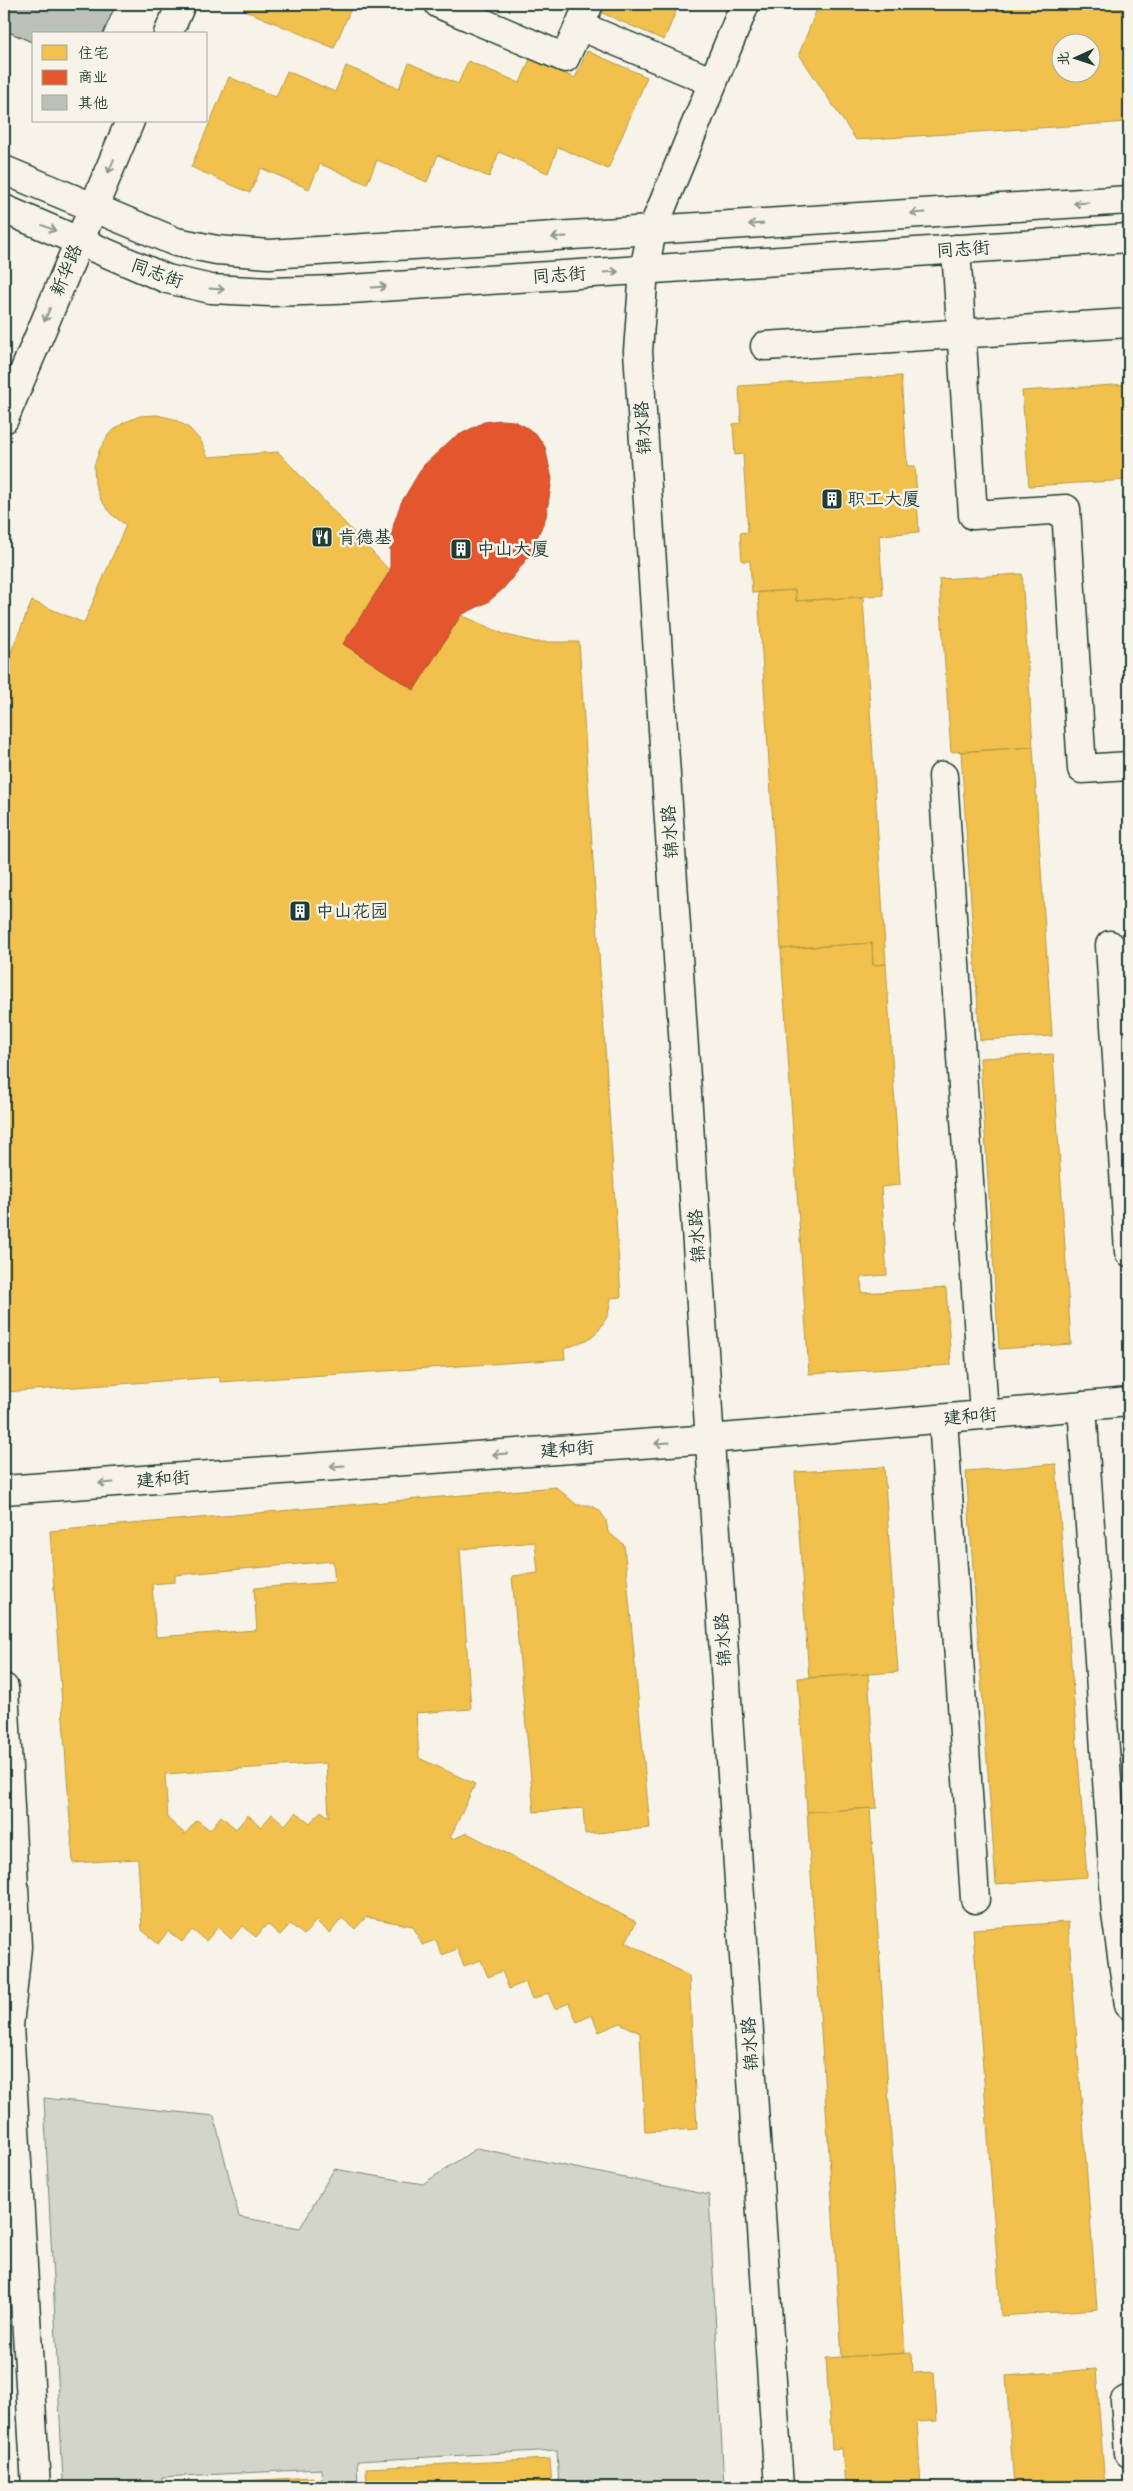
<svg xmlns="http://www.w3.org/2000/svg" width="1133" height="2491" font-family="'Balsamiq Sans','LXGW WenKai TC',sans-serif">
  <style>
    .green { fill: #d3d5ca; stroke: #79897f }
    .homes { fill: #f2c14e; stroke: #b39946; fill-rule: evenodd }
    .shops { fill: #e4572e; stroke: #a94f30 }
    .building { fill: #bbc1b6; stroke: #1f3d34 }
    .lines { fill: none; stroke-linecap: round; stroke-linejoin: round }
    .minor-casing { stroke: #1f3d34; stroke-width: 31 }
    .major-casing { stroke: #1f3d34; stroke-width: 31 }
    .minor { stroke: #f7f3e8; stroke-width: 28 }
    .major { stroke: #f7f3e8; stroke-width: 28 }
    .oneway { stroke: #8b988e }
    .labels { text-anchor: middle; stroke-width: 5; stroke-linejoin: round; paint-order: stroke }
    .street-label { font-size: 18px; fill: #1f3d34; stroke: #f7f3e8 }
    .poi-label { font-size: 18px; fill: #1f3d34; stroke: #f7f3e8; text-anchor: start }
  </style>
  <rect width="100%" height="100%" fill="#f7f3e8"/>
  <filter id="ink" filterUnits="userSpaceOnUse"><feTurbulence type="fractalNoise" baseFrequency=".02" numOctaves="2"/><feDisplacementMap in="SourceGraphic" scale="10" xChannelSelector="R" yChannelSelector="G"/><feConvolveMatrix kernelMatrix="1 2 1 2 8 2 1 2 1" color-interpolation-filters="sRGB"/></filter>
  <g filter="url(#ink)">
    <path class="green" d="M44 2098 214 2116 239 2217 300 2228 334 2169 423 2184 477 2148 709 2195 724 2487H559L557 2450 357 2461 358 2487H322L321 2469 162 2477V2487H69L63 2481Z"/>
    <path class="homes" d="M246 4H353L334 48 244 10Z
      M605 4H679L664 40 602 13Z
      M819 4H1129V122L856 140 799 54ZM1060 42H1090V72H1060Z
      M587 51 647 77 608 169 558 147 548 173 499 152 489 177 438 155 427 182 377 160 367 184 320 164 309 189 261 168 250 193 191 167 229 77 276 97 287 71 335 92 346 66 399 88 409 63 458 84 468 61 520 83 530 59 575 78Z
      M901 376 907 466H915L919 532 879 535 883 595 796 601 795 590 752 593 750 561H742L740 533 748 532 743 454 735 455 733 424 741 423 739 386Z
      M1129 384V480L1029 486 1022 391Z
      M157 415 174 419 189 428 201 441 208 457 278 452 390 571 343 644 414 690 461 615 506 635 535 642H579L621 1297 611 1298 608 1315 599 1330 589 1339 564 1349 565 1359 220 1382V1377L4 1392V669L32 601 84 623 126 525 111 514 101 500 95 484 94 466 100 449 109 434 123 423 140 416Z
      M1022 574 1033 747 951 752 939 579Z
      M795 590 796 601 863 597 886 964 873 965 872 943 781 949 758 592Z
      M1033 747 1052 1036 980 1040 961 752Z
      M872 943 873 965 886 964 900 1185 881 1187 887 1275 861 1277 862 1293 946 1288 951 1365 809 1374 781 949Z
      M1053 1054 1071 1344 999 1349 980 1058Z
      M1056 1464 1087 1877 996 1884 966 1471Z
      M884 1467 898 1672 809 1678 795 1472Z
      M556 1487 577 1505H589L599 1510 606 1520 608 1532 624 1545 650 1828 585 1834 583 1808 534 1812 512 1576 538 1573 535 1542 460 1549 471 1709 416 1713 419 1758 475 1784 450 1838 453 1839 467 1833 636 1922 626 1942 689 1976 697 2129 645 2132 640 2033 620 2023 599 2032 592 2015 577 2022 569 2003 555 2009 548 1993 532 1999 525 1982 509 1989 502 1971 488 1977 481 1960 464 1966 457 1949 442 1955 436 1940 422 1945 413 1926 366 1917 355 1929 342 1918 330 1933 316 1921 304 1935 290 1924 280 1935 267 1924 256 1937 242 1926 231 1939 218 1927 206 1941 192 1930 182 1942 168 1931 158 1944 142 1930 138 1859 73 1863 50 1531ZM333 1561 335 1582 254 1588 257 1630 156 1637 152 1584 175 1582V1575ZM326 1763 329 1817 321 1811 310 1823 296 1812 285 1825 272 1814 261 1827 248 1815 236 1829 221 1816 210 1830 197 1820 185 1834 168 1819 165 1774Z
      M868 1674 877 1808 807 1812 798 1678Z
      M870 1808 905 2353 842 2357 807 1812Z
      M1068 1922 1097 2309 1001 2316 973 1929Z
      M912 2353 913 2373 934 2372 937 2421 917 2422 921 2487H845L842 2448 832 2449 826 2358Z
      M1096 2369 1105 2487H1014L1006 2376Z
      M550 2459 552 2487H367L366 2468Z
      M313 2477 314 2487H171V2485Z"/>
    <path class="shops" d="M500 420 514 421 526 427 537 435 545 447 552 479 546 517 529 556 516 573 503 589 488 602 461 615 414 690 343 644 390 571V542L394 523 401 503 423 466 453 438 484 422Z"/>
    <path class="building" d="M4 4H116L103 34H34V43L4 30Z"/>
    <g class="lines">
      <g class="minor-casing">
        <path id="minor" d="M439 4 565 58 589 4
          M745 4 652 231 644 270 638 351 779 2487
          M580 26 713 82
          M168 34 181 4
          M956 249 973 515 1066 509 1082 769 1129 766
          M765 346 1129 323
          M4 419 130 121
          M943 776 984 1415
          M1110 945 1129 1252
          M1082 1406 1116 1914 1129 2005
          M943 1419 975 1899
          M4 1490 710 1439 1129 1402
          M4 1688 17 1947 9 2026 36 2487
          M1129 2399 1125 2401 1129 2453"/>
      </g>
      <g class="major-casing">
        <path id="major" d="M4 170 176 242 217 250 269 254 1129 200
          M4 209 167 279 211 289 270 292 335 290 1129 238"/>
      </g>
      <use href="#minor" class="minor"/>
      <use href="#major" class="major"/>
    </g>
    <defs><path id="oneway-shaft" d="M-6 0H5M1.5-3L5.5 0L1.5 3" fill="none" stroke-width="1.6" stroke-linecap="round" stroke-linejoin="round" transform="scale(1.25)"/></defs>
    <g class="oneway">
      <use href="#oneway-shaft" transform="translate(111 166) rotate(113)"/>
      <use href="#oneway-shaft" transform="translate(1081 203) rotate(176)"/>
      <use href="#oneway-shaft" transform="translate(918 213) rotate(176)"/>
      <use href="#oneway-shaft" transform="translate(756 224) rotate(176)"/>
      <use href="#oneway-shaft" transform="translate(49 228) rotate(23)"/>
      <use href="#oneway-shaft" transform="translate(559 237) rotate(176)"/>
      <use href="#oneway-shaft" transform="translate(611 272) rotate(-4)"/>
      <use href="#oneway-shaft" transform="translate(379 287) rotate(-4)"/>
      <use href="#oneway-shaft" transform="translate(217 289) rotate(4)"/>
      <use href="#oneway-shaft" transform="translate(47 315) rotate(113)"/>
      <use href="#oneway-shaft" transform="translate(662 1443) rotate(176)"/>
      <use href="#oneway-shaft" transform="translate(500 1454) rotate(176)"/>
      <use href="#oneway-shaft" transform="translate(337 1466) rotate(176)"/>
      <use href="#oneway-shaft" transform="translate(106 1483) rotate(176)"/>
    </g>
  </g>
  <defs>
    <g id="building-square" transform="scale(1.125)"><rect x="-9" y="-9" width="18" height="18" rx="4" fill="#1f3d34" stroke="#f7f3e8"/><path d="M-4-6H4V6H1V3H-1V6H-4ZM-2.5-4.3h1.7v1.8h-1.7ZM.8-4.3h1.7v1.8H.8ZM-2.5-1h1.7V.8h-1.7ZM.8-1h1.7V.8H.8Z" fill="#fff"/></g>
    <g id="restaurant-square" transform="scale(1.125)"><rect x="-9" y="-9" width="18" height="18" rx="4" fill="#1f3d34" stroke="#f7f3e8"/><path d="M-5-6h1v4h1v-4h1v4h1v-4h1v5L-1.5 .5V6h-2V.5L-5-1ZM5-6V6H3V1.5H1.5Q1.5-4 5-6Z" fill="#fff"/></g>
  </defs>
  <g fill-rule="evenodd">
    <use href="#building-square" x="832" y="499"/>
    <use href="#restaurant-square" x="322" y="537"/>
    <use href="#building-square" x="461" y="549"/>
    <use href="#building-square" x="300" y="911"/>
  </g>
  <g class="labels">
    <g class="street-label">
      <text transform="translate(963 249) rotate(-4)" y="6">同志街</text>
      <text transform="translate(66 270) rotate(-67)" y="6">新华路</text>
      <text transform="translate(157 273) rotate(20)" y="6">同志街</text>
      <text transform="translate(559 275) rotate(-4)" y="6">同志街</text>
      <text transform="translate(643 428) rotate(-94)" y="6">锦水路</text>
      <text transform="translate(670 832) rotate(-94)" y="6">锦水路</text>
      <text transform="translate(697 1236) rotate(-94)" y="6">锦水路</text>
      <text transform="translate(970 1416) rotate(-5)" y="6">建和街</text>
      <text transform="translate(567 1449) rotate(-4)" y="6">建和街</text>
      <text transform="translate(163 1479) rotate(-4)" y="6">建和街</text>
      <text transform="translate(723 1640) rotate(-94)" y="6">锦水路</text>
      <text transform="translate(750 2044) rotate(-94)" y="6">锦水路</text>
    </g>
    <g class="poi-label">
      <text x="848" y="505">职工大厦</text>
      <text x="338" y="543">肯德基</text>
      <text x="477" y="555">中山大厦</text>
      <text x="316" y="917">中山花园</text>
    </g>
  </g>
  <rect width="1133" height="2491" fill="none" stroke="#f7f3e8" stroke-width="20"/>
  <rect x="10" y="10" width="1113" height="2471" fill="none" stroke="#1f3d34" stroke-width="2" filter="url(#ink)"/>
  <rect x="32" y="32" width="175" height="90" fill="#f7f3e8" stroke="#a1aaa0"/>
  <rect x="42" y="45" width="25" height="15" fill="#f2c14e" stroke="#a1aaa0"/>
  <text x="78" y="58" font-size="15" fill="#1f3d34">住宅</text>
  <rect x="42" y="70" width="25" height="15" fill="#e4572e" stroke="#a1aaa0"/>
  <text x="78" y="82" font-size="15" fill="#1f3d34">商业</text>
  <rect x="42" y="95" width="25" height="15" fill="#bbc1b6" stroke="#a1aaa0"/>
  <text x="78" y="108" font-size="15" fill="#1f3d34">其他</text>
  <g transform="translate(1076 58) rotate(267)"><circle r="24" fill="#f7f3e8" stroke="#a1aaa0"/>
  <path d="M0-4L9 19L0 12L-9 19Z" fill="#1f3d34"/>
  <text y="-8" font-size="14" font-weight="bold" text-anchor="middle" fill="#1f3d34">北</text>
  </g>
</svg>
